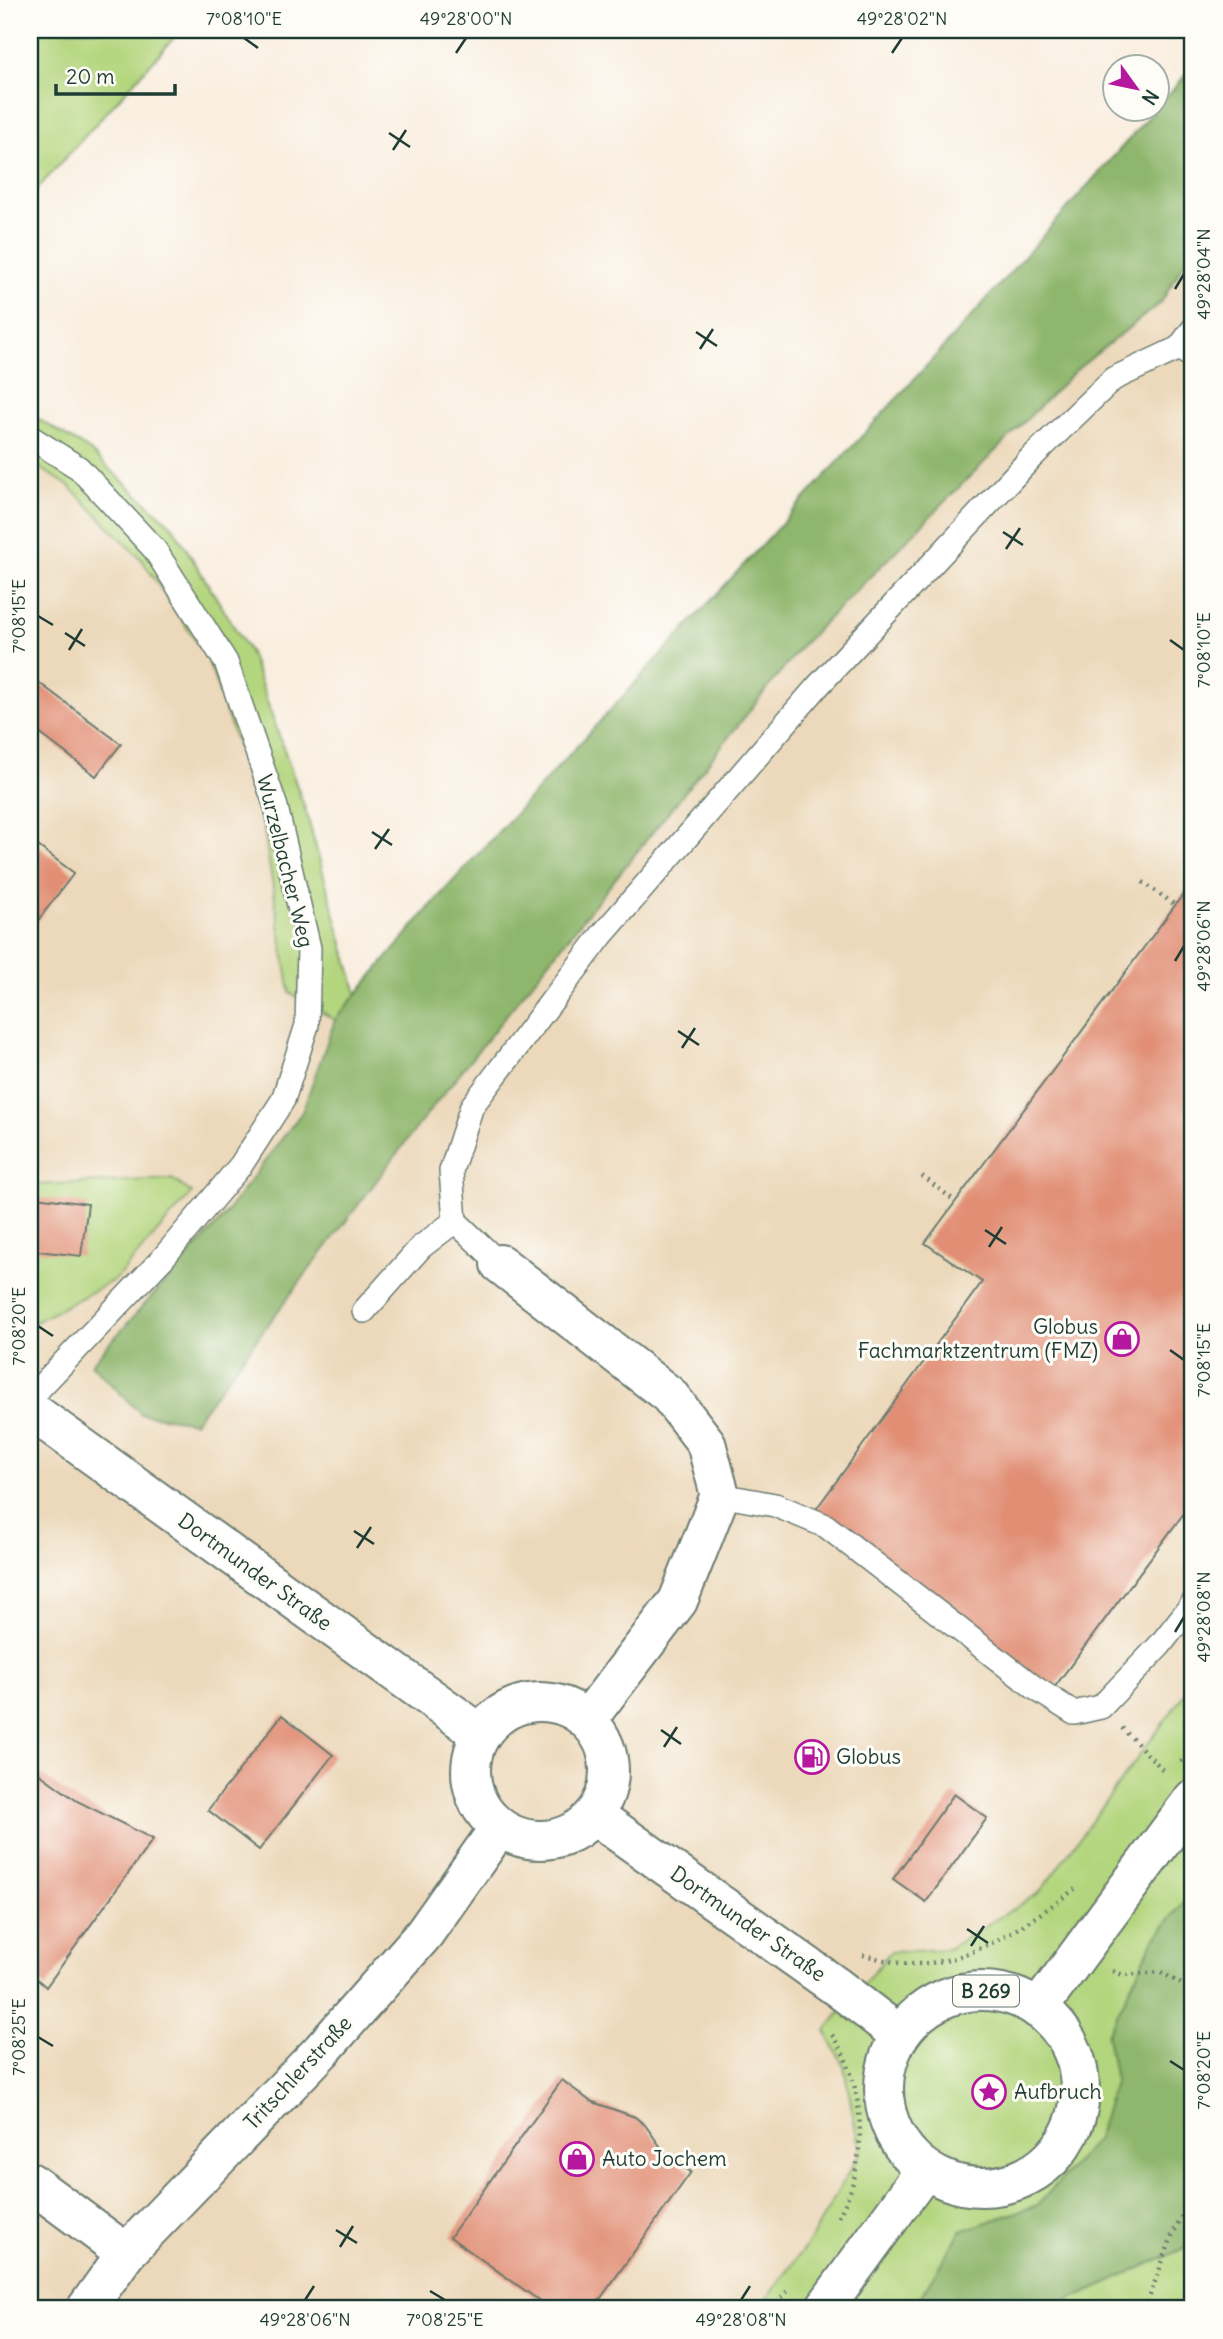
<svg xmlns="http://www.w3.org/2000/svg" width="1223" height="2339" font-family="Delius,sans-serif">
  <style>
    .built { fill: #ecd8ba }
    .green { fill: #b3d57d; stroke: #698958; stroke-width: 2 }
    .forest { fill: #8eb66c; stroke: #567a50; stroke-width: 2 }
    .building { fill: #e18e75 }
    .lines { fill: none; stroke-linecap: round; stroke-linejoin: round }
    .lane-casing { stroke: #6b7b70; stroke-width: 26 }
    .street-casing { stroke: #6b7b70; stroke-width: 42 }
    .primary-casing { stroke: #6b7b70; stroke-width: 42 }
    .path { stroke: #6b7b70; stroke-width: 4.5; stroke-dasharray: 2 5; stroke-linecap: butt }
    .lane { stroke: #fff; stroke-width: 23 }
    .street { stroke: #fff; stroke-width: 38 }
    .primary { stroke: #fff; stroke-width: 38 }
    .ticks { fill: none; stroke: #1f3d34; stroke-width: 2.5 }
    .labels { text-anchor: middle; stroke-width: 6; stroke-linejoin: round; paint-order: stroke }
    .shield { fill: #fdfcf7; stroke: #62766e; stroke-width: 2 }
    .shield-label { font-size: 19px; font-weight: bold; fill: #1f3d34 }
    .street-label { font-size: 21px; fill: #1f3d34; stroke: #fdfcf7 }
    .poi-label { font-size: 21px; fill: #1f3d34; stroke: #fdfcf7; text-anchor: start }
    .neatline { fill: none; stroke: #1f3d34; stroke-width: 2.5 }
    .ticks-label { font-size: 18px; text-anchor: middle; fill: #1f3d34 }
  </style>
  <rect width="100%" height="100%" fill="#fdfcf7"/>
  <filter id="ink" filterUnits="userSpaceOnUse"><feTurbulence type="fractalNoise" baseFrequency=".0143" numOctaves="2"/><feDisplacementMap in="SourceGraphic" scale="14" xChannelSelector="R" yChannelSelector="G"/><feConvolveMatrix kernelMatrix="1 2 1 2 8 2 1 2 1" color-interpolation-filters="sRGB"/></filter>
  <filter id="wash" filterUnits="userSpaceOnUse"><feTurbulence type="fractalNoise" baseFrequency=".00686" numOctaves="4" result="noise"/><feDisplacementMap in="SourceGraphic" scale="28" xChannelSelector="R" yChannelSelector="G"/><feGaussianBlur stdDeviation="1.57" result="paint"/><feColorMatrix in="noise" values="0 0 0 0 0 0 0 0 0 0 0 0 0 0 0 0 0 1.4 0 .05"/><feComposite in="paint" operator="in"/></filter>
  <g filter="url(#wash)">
    <rect width="100%" height="100%" fill="#f9eedf"/>
    <path class="built" d="M1193 249V1682L1040 1892 948 1949 890 1952 825 2030 844 2066 860 2152 811 2239 759 2309H30V462L69 486 142 560 207 658 261 813 290 993 335 1020 302 1112 219 1222 194 1422 424 1118 803 644 1075 371 1161 302Z"/>
    <path class="green" d="M30 30H181L30 197Z
      M30 414 89 450 173 527 250 653 306 812 357 994 335 1020 290 993 261 813 207 658 142 560 69 486 30 462Z
      M172 1179 192 1193 116 1279 30 1325V1185Z
      M1193 1682V1890L1152 1943 1107 2035 1115 2080 1097 2139 1038 2205 961 2231 915 2307 923 2309H759L811 2239 860 2152 844 2066 825 2031 890 1952 948 1949 1040 1892Z
      M1193 2244V2309H1048Z"/>
    <path class="forest" d="M1193 67V249L1161 302 1075 371 803 644 424 1118 194 1422 141 1414 91 1364 219 1222 302 1112 335 1020 434 902 953 337Z
      M1193 1890V2244L1048 2309 914 2307 961 2231 1038 2205 1097 2139 1115 2080 1107 2035 1152 1943Z"/>
    <g id="blocks">
      <path class="building" d="M30 676 121 744 96 776 30 726Z
        M30 840 74 873 30 931Z
        M1193 881V1501L1053 1689 814 1512 982 1282 925 1243Z
        M36 1197 88 1204 81 1256 30 1250Z
        M282 1715 333 1755 259 1850 208 1810Z
        M30 1767 77 1801 153 1839 46 1987 30 1973Z
        M954 1794 987 1818 926 1902 893 1879Z
        M562 2080 590 2101 635 2117 645 2125 665 2153 691 2172 593 2309H551L450 2237Z"/>
    </g>
  </g>
  <g filter="url(#ink)">
    <use href="#blocks" fill-opacity="0" stroke="#6b7b70" stroke-width="2"/>
    <g class="lines">
      <g class="lane-casing">
        <path id="lane" d="M1179 348 1193 329
          M30 437 79 468 155 550 226 662 276 807 309 948 307 1025 283 1100 241 1165 163 1258 30 1398
          M500 1264 455 1221 451 1171 472 1106 602 935 817 687 1031 458 1113 379 1179 348 1193 357
          M364 1311 421 1247 455 1221
          M720 1495 775 1505 826 1526 1035 1688 1074 1713 1101 1707 1160 1645 1193 1603"/>
      </g>
      <g class="street-casing">
        <path id="street" d="M500 1264 669 1395 706 1443 720 1495 678 1601 587 1720
          M30 1410 481 1734
          M471 1771a69 69 0 1 1 138 0a69 69 0 1 1-138 0Z
          M594 1815 837 1987 900 2035
          M30 2182 126 2253
          M86 2309 126 2253 321 2051 424 1934 499 1828"/>
      </g>
      <g class="primary-casing">
        <path id="primary" d="M884 2089a98 98 0 1 1 196 0a98 98 0 1 1-196 0Z
          M1038 2009 1193 1799
          M824 2309 925 2170"/>
      </g>
      <path class="path" d="M1143 882 1175 905
        M922 1176 955 1201
        M1122 1728 1165 1772
        M1181 1762 1193 1746
        M863 1955C878 1958 896 1964 911 1964 972 1965 1028 1923 1075 1889
        M1113 1971 1123 1975 1161 1972 1193 1991
        M832 2035C867 2085 869 2166 838 2217
        M773 2309 788 2290
        M1145 2309 1172 2236 1193 2193
        M1180 2309 1193 2306"/>
      <use href="#lane" class="lane"/>
      <use href="#street" class="street"/>
      <use href="#primary" class="primary"/>
    </g>
  </g>
  <path class="ticks" d="M244 38 258 48M456 53 466 38M892 53 902 38M389 133 410 147M393 150 406 130M1175 289 1184 274M696 332 717 346M700 349 713 329M1003 532 1023 545M1006 549 1020 528M38 616 53 625M65 633 85 646M1170 640 1184 650M69 650 82 629M372 832 392 845M375 849 389 829M1175 961 1184 946M678 1031 699 1045M682 1048 695 1028M985 1230 1006 1244M989 1247 1002 1227M38 1326 53 1336M1170 1350 1184 1360M354 1531 374 1544M357 1548 371 1527M1175 1632 1184 1617M661 1730 681 1744M664 1747 677 1727M967 1929 988 1943M971 1946 984 1926M38 2037 53 2046M1170 2061 1184 2070M336 2230 357 2243M340 2247 353 2226M430 2291 445 2300M305 2300 314 2286M741 2300 750 2286"/>
  <defs>
    <g id="shop-ring" transform="scale(1.75)"><circle r="9.5" fill="#fdfcf7" stroke="#b5179e" stroke-width="1.5"/><path d="M-5-2.5h2.3a2.7 3.5 0 0 1 5.4 0H5L5.5 6h-11ZM-1.5-2.5h3a1.5 2.3 0 0 0-3 0Z" fill="#b5179e"/></g>
    <g id="fuel-ring" transform="scale(1.75)"><circle r="9.5" fill="#fdfcf7" stroke="#b5179e" stroke-width="1.5"/><path d="M-5.5-6h7V0h2V4h1.3V-2.5L3-4.5l.8-.8L6-3V5H2.5V1h-1V6h-7ZM-4.2-4.7v3.2H.2V-4.7Z" fill="#b5179e"/></g>
    <g id="sight-ring" transform="scale(1.75)"><circle r="9.5" fill="#fdfcf7" stroke="#b5179e" stroke-width="1.5"/><path d="M0-6L1.8-2.2L6-1.7L2.9 1.2L3.7 5.4L0 3.3L-3.7 5.4L-2.9 1.2L-6-1.7L-1.8-2.2Z" fill="#b5179e"/></g>
  </defs>
  <g fill-rule="evenodd">
    <use href="#shop-ring" x="1122" y="1339"/>
    <use href="#fuel-ring" x="812" y="1757"/>
    <use href="#sight-ring" x="989" y="2092"/>
    <use href="#shop-ring" x="577" y="2159"/>
  </g>
  <g class="labels">
    <rect class="shield" x="953" y="1975.5" width="66" height="31" rx="5"/>
    <g class="shield-label">
      <text x="986" y="1998">B 269</text>
    </g>
    <g class="street-label">
      <text transform="translate(285 861) rotate(76)" y="7">Wurzelbacher Weg</text>
      <text transform="translate(255 1572) rotate(36)" y="7">Dortmunder Straße</text>
      <text transform="translate(748 1924) rotate(35)" y="7">Dortmunder Straße</text>
      <text transform="translate(298 2073) rotate(-47)" y="7">Tritschlerstraße</text>
    </g>
    <g class="poi-label">
      <text x="1098" y="1334" text-anchor="end">Globus<tspan x="1098" dy="24">Fachmarktzentrum (FMZ)</tspan></text>
      <text x="836" y="1764">Globus</text>
      <text x="1014" y="2099">Aufbruch</text>
      <text x="602" y="2166">Auto Jochem</text>
    </g>
  </g>
  <rect width="1223" height="2339" fill="none" stroke="#fdfcf7" stroke-width="77"/>
  <g transform="translate(1136 88) rotate(123)"><circle r="33" fill="#fdfcf7" stroke="#a4b0a9" stroke-width="2"/>
  <path d="M0-5L12 26L0 18L-12 26Z" fill="#b5179e"/>
  <text y="-10" font-size="19" font-weight="bold" text-anchor="middle" fill="#1f3d34">N</text>
  </g>
  <path d="M56 84v10h119v-10" fill="none" stroke="#1f3d34" stroke-width="3.5"/>
  <text x="66" y="84" font-size="21" fill="#1f3d34" stroke="#fdfcf7" stroke-width="5" paint-order="stroke">20 m</text>
  <rect x="38" y="38" width="1146" height="2262" class="neatline"/>
  <g class="ticks-label">
    <text x="244" y="25">7°08'10"E</text>
    <text x="466" y="25">49°28'00"N</text>
    <text x="902" y="25">49°28'02"N</text>
    <text transform="translate(1204 274) rotate(-90)" y="6">49°28'04"N</text>
    <text transform="translate(19 616) rotate(-90)" y="6">7°08'15"E</text>
    <text transform="translate(1204 650) rotate(-90)" y="6">7°08'10"E</text>
    <text transform="translate(1204 946) rotate(-90)" y="6">49°28'06"N</text>
    <text transform="translate(19 1326) rotate(-90)" y="6">7°08'20"E</text>
    <text transform="translate(1204 1360) rotate(-90)" y="6">7°08'15"E</text>
    <text transform="translate(1204 1617) rotate(-90)" y="6">49°28'08"N</text>
    <text transform="translate(19 2037) rotate(-90)" y="6">7°08'25"E</text>
    <text transform="translate(1204 2070) rotate(-90)" y="6">7°08'20"E</text>
    <text x="305" y="2326">49°28'06"N</text>
    <text x="445" y="2326">7°08'25"E</text>
    <text x="741" y="2326">49°28'08"N</text>
  </g>
</svg>
